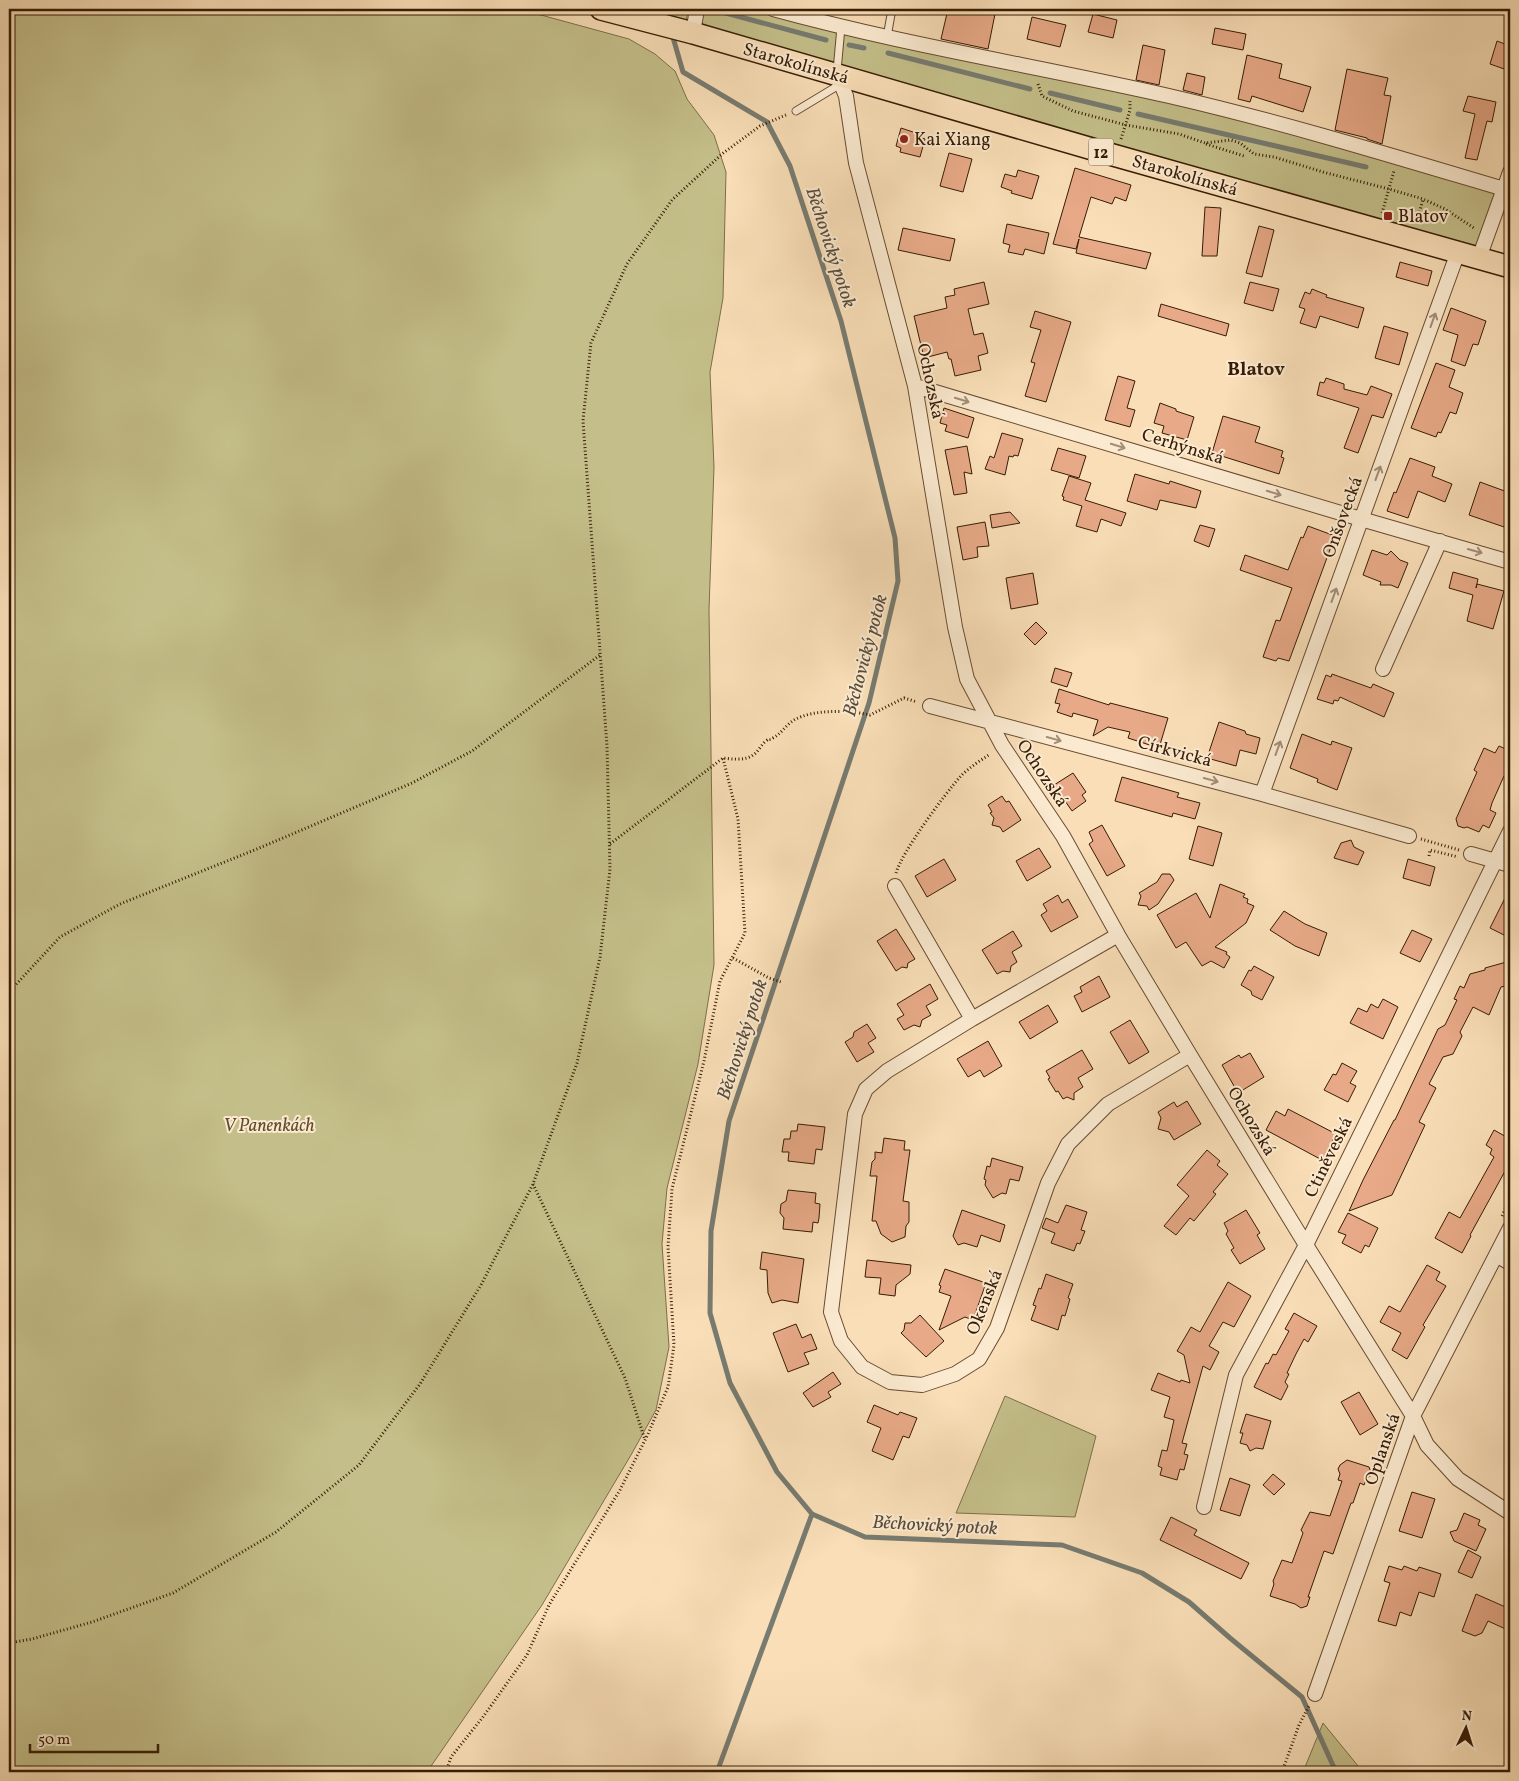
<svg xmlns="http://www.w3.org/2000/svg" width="1519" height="1781" font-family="Vollkorn,serif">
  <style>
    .green { fill: #c4bf8a; stroke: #7e6e48 }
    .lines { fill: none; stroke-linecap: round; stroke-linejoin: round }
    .stream { stroke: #777b70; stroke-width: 5 }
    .building { fill: #e7a987; stroke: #371c05 }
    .service-casing { stroke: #684c32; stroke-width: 9 }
    .minor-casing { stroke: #684c32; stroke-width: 16 }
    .primary-casing { stroke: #371c05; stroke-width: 24 }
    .path { stroke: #371c05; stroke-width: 3; stroke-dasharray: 1 2.5; stroke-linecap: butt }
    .service { stroke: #fbead0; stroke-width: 7 }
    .minor { stroke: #fbead0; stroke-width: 14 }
    .primary { stroke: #f9deb7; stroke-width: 21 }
    .oneway { stroke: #a38d75 }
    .poi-dot { fill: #8f2418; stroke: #fbead0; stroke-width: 2 }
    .labels { text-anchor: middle; stroke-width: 4; stroke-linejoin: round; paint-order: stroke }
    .shield { fill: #fbead0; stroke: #725a42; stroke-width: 1 }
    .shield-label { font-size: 16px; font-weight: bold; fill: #371c05 }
    .street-label { font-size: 18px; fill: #371c05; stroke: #fbead0 }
    .poi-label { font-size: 18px; fill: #371c05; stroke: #fbead0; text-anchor: start }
    .park-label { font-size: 18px; font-style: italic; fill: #614d2d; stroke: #fbead0 }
    .water-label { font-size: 19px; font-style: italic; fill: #574b3b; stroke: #fbead0 }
    .neighbourhood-label { font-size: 19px; font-weight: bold; fill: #371c05; stroke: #fbead0 }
  </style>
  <rect width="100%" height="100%" fill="#f9deb7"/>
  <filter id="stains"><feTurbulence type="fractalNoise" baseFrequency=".004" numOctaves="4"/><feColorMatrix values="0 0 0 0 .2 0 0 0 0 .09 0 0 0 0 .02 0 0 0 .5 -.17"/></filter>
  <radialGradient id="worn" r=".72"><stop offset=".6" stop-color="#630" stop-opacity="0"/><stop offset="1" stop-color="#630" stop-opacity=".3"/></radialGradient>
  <path class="green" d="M9 9H519L629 39 655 54 675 71 687 99 714 135 726 172 723 298 710 372 714 467 709 610 714 965 698 1064 667 1188 662 1244 669 1347 656 1410 631 1455 542 1605 427 1772H9Z
    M647 9H689L686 20Z
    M697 9H773L1217 109 1504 189 1479 258 693 33Z
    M1005 1396 1096 1436 1075 1517 956 1513Z
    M1323 1723 1363 1772H1303Z"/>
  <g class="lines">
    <path class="stream" d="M665 9 668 21
      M711 9 826 40
      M672 34 683 72 767 122 790 166 841 321 895 538 898 581 869 703 729 1121 711 1231 710 1313 730 1383 777 1472 812 1514 865 1537 1062 1545 1142 1573 1189 1602 1230 1638 1302 1697 1336 1772
      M849 45 864 48
      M888 53 1030 89
      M1050 93 1120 110
      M1138 114 1366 167
      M717 1772 812 1514"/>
  </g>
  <path class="building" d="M948 9H996L988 49 941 39Z
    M1093 14 1117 20 1113 38 1088 32Z
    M1032 17 1066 25 1060 47 1027 39Z
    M1215 28 1246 34 1243 50 1212 44Z
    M1497 41 1510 46V71L1490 64Z
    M1143 45 1165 50 1159 85 1136 80Z
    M1247 55 1282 64 1279 78 1311 87 1303 112 1252 96 1250 102 1238 99Z
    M1347 69 1388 78 1384 95 1391 96 1382 144 1367 139V138L1335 130Z
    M1187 73 1205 77 1202 95 1183 90Z
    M1468 96 1496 102 1492 122 1487 121 1477 160 1465 158 1475 114 1463 111Z
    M901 128 916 133 915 136 925 139 920 157 900 152 901 148 896 146Z
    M949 153 972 159 963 192 940 186Z
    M1075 168 1131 185 1126 201 1115 197 1112 204 1091 197 1079 237 1151 253 1146 269 1076 253 1079 239 1076 249 1053 244Z
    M1018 170 1039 176 1032 199 1011 193 1012 191 1001 187 1005 174 1016 177Z
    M1205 207 1221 208 1217 256H1202Z
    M1007 224 1049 233 1044 254 1025 249 1023 255 1008 252 1010 245 1003 243Z
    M1259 226 1274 230 1262 277 1246 273Z
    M903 228 955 239 950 261 898 250Z
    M1400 262 1432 271 1428 286 1396 277Z
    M984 282 989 304 968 309 974 335 983 333 988 353 978 356 981 370 955 376 951 359H949L947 352 924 358 914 316 947 308 945 297 955 295 954 289Z
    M1250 282 1279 289 1273 311 1244 303Z
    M1312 289 1327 295 1326 297 1364 308 1358 328 1320 316 1316 328 1300 323 1305 309 1299 307 1305 292 1310 294Z
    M1161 304 1229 324 1226 336 1158 316Z
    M1451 308 1486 321 1478 345 1473 344 1465 366 1451 361 1458 335 1443 330Z
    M1035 311 1071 322 1046 402 1025 396 1035 363 1031 362 1041 330 1030 327Z
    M1384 326 1408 333 1399 365 1375 358Z
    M1436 363 1455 370 1449 387 1463 393 1456 414 1450 412 1441 433 1438 432 1436 437 1411 428Z
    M1118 376 1135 381 1127 408 1135 410 1130 427 1105 420Z
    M1326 378 1344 384V389L1367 395 1371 386 1392 394 1383 418 1372 415 1358 453 1344 448 1359 408 1317 395 1320 382 1324 383Z
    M1160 403 1176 409V411L1194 417 1187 440 1162 433 1164 426 1154 423Z
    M944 408 974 418 968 438 945 431 947 425 940 423Z
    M1223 416 1260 427 1255 442 1283 451 1281 457 1284 458 1279 474 1212 453Z
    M1002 433 1023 439 1018 456 1014 455 1013 457 1009 456 1005 475 985 469 990 456 994 458Z
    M967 446 972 474 964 472 967 493 954 495 945 450Z
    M1058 448 1086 456 1079 478 1051 470Z
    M1410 458 1435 467 1432 476 1452 484 1445 502 1418 491 1408 518 1387 511 1394 492 1396 493Z
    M1135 474 1169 484 1170 481 1201 491 1196 508 1160 500 1157 510 1127 501Z
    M1069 476 1091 483 1085 500 1126 513 1121 526 1101 519 1097 532 1076 526 1082 506 1063 500 1064 497 1062 496Z
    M1480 482 1510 493V529L1469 515Z
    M1010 512 1020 523 992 528 990 515Z
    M985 522 989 546 977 547 978 557 963 560 957 527Z
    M1200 525 1215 529 1209 547 1194 541Z
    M1308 526 1335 536 1289 661 1278 658 1276 661 1263 657 1276 620 1280 621 1292 588 1240 570 1245 555 1288 570 1301 537 1303 538Z
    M1372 550 1387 555 1391 551 1400 560 1408 563 1398 588 1391 585H1380L1381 582 1363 575Z
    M1453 572 1478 579 1476 588 1477 584 1504 591 1493 629 1467 621 1473 595 1449 588Z
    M1033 573 1038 604 1011 609 1006 578Z
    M1036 622 1047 633 1035 645 1024 634Z
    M1055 668 1072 673 1067 687 1051 682Z
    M1332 674 1371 688 1373 684 1394 693 1384 717 1340 697 1338 701 1334 700 1333 704 1317 699 1326 675 1331 677Z
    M1059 689 1109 705 1110 703 1168 718 1159 748 1128 738 1130 732 1108 727 1093 736 1098 720 1073 713 1072 717 1057 712 1060 704 1055 703Z
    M1219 722 1245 731 1246 734 1260 738 1256 754 1240 750 1236 766 1207 758Z
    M1302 734 1331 745 1332 741 1352 748 1337 790 1317 782 1318 779 1290 768Z
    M1499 746 1510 751V779L1504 776 1492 803 1490 810 1496 813 1489 828 1483 825 1479 832 1467 827 1464 828 1458 826 1456 819 1477 772 1474 770 1484 748 1495 753Z
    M1073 773 1086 792 1082 795 1086 801 1072 811 1054 785Z
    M1122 777 1179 793 1177 797 1200 803 1195 819 1173 813 1172 817 1115 801Z
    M1002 796 1006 802 1009 801 1021 820 1003 832 1000 827 992 825 994 818 990 813 992 812 988 805Z
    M1102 825 1125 866 1107 876 1089 844 1093 841 1089 832Z
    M1198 826 1222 833 1213 866 1189 859Z
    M1351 840 1354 847 1364 852 1358 865 1334 858 1341 843Z
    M1039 848 1051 867 1027 881 1016 861Z
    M944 859 956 880 927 897 915 876Z
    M1408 859 1435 867 1430 886 1403 878Z
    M1162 874H1170L1174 880 1158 904 1149 910 1147 906 1138 905 1141 896 1139 893 1157 882Z
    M1220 884 1245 894 1243 897 1248 899 1247 903 1254 906 1246 923 1215 947 1227 952 1226 954 1230 957 1224 968 1211 961 1202 966 1186 942 1176 948 1157 915 1196 893 1210 918Z
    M1510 888V938L1490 928Z
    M1058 895 1062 903 1068 899 1078 917 1051 932 1041 915 1047 911 1043 904Z
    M1284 911 1305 924 1327 933 1319 956 1295 946 1270 930Z
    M896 929 915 959 908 963 907 968 902 967 896 971 877 941Z
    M1412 930 1432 939 1420 962 1400 953Z
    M1013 931 1022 946 1012 952 1017 962 1011 966 1010 972 1003 971 997 974 982 950Z
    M1510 961V985L1501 987 1489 1015 1473 1007 1460 1032 1462 1036 1453 1054 1443 1057 1429 1084 1436 1088 1419 1122 1425 1125 1392 1195 1349 1211 1363 1180 1394 1120H1395L1438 1029 1445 1025 1457 1000 1454 999 1460 986 1464 988 1470 974 1485 970V968Z
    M1254 966 1274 977 1262 1000 1252 995 1251 991 1241 985 1249 970 1251 971Z
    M1099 976 1110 997 1082 1012 1074 996 1082 992 1080 987Z
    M930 984 938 999 926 1006 931 1015 922 1020 920 1027 914 1025 904 1030 897 1019 904 1015 897 1004Z
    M1383 999 1398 1007 1383 1039 1350 1023 1358 1008 1367 1012 1371 1004 1378 1008Z
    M1048 1005 1058 1022 1030 1039 1019 1022Z
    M1130 1020 1149 1052 1129 1064 1110 1032Z
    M867 1024 876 1038 868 1043 874 1052 857 1062 845 1042 853 1037 854 1032Z
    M988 1041 1002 1066 984 1077 980 1070 968 1077 957 1059Z
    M1082 1050 1093 1069 1078 1078 1083 1087 1074 1093V1100L1067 1097 1063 1099 1058 1091 1056 1092 1048 1079 1050 1078 1046 1071Z
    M1250 1053 1264 1077 1238 1093 1222 1065 1239 1055 1241 1058Z
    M1342 1063 1357 1071 1350 1083 1356 1086 1348 1102 1324 1090 1333 1074 1336 1075Z
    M1187 1101 1201 1124 1174 1140 1169 1132 1158 1129 1161 1118 1158 1112 1174 1102 1177 1107Z
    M1288 1109 1336 1134 1322 1160 1266 1130 1276 1111 1285 1116Z
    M798 1124 825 1127 822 1150 816 1149 814 1164 788 1161 789 1152H782L784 1139H790L791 1131H797Z
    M1494 1130 1510 1139V1162L1470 1235 1471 1236 1462 1253 1435 1238 1449 1212 1460 1218 1494 1157 1490 1154 1492 1149 1486 1145Z
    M884 1138 905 1141 904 1150H910L903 1201 909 1202V1222L906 1226 905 1237 892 1242 881 1234 876 1221H872L877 1176H870L872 1162 875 1159V1152L882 1153Z
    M1207 1150 1220 1161 1217 1165 1228 1174 1213 1192 1216 1194 1194 1221 1190 1218 1176 1235 1164 1226 1189 1196 1177 1185Z
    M992 1158 1023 1167 1019 1181 1010 1179 1006 1194 1002 1193 993 1198 985 1185 986 1180 984 1179 987 1166 990 1167Z
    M788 1190 816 1193 815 1203 820 1204 819 1218 818 1223 813 1222 812 1232 783 1229 784 1218 780 1213 781 1204 786 1201Z
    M1066 1205 1087 1212 1081 1230 1085 1231 1080 1244 1077 1243 1074 1251 1051 1243 1055 1233 1042 1228 1046 1218 1058 1223Z
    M962 1210 1005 1225 1000 1242 981 1235 977 1247 964 1243 958 1245 953 1236Z
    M1246 1210 1260 1233 1257 1235 1265 1249 1240 1264 1231 1250 1234 1248 1226 1234 1228 1231 1224 1223Z
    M1348 1213 1378 1228 1369 1247 1365 1245 1361 1253 1342 1243 1346 1235 1338 1232Z
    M762 1252 804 1259 798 1303 782 1300 772 1303 768 1293 767 1270 760 1269Z
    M867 1260 911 1265 910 1274 896 1285 895 1296 879 1294 881 1278 865 1277Z
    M1427 1265 1440 1272 1436 1280 1446 1286 1423 1325 1425 1327 1407 1359 1392 1350 1401 1333 1380 1322 1389 1306 1400 1312Z
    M945 1269 986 1283 973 1320 965 1317 939 1330 951 1296 939 1292 941 1286 939 1285Z
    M1046 1274 1073 1284 1068 1298 1070 1299 1065 1316 1062 1315 1058 1330 1031 1320 1036 1306 1033 1305 1039 1288 1041 1289Z
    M1228 1282 1251 1296 1234 1327 1223 1322 1209 1346 1219 1352 1210 1370 1203 1366 1182 1443 1187 1444 1184 1454 1188 1455 1184 1470 1180 1469 1177 1480 1160 1475 1162 1468 1158 1466 1162 1450 1167 1451 1174 1420 1164 1417 1170 1397 1151 1390 1158 1373 1180 1382 1181 1380 1190 1383 1184 1355 1177 1351 1191 1327 1200 1332Z
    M1294 1313 1317 1326 1308 1342 1304 1339 1296 1354 1287 1373 1289 1374 1285 1382 1288 1386 1281 1400 1254 1387 1266 1363 1268 1364 1273 1354 1276 1355 1289 1331 1285 1329Z
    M920 1315 944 1341 926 1357 901 1333 904 1330 905 1323H911Z
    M796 1324 802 1338 811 1334 817 1349 804 1353 809 1364 788 1372 773 1333Z
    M833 1372 841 1384 828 1392 831 1397 813 1407 803 1393Z
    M1359 1392 1378 1424 1360 1435 1341 1402Z
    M874 1405 898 1415 900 1412 917 1418 909 1438 903 1436 893 1460 872 1451 881 1428 867 1422Z
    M1246 1414 1271 1421 1263 1449 1256 1448 1250 1451 1247 1445 1240 1443 1243 1433H1240Z
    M1347 1460 1369 1467 1372 1475 1367 1478 1364 1485 1360 1483 1353 1503H1351L1333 1554 1324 1551 1308 1597H1310L1307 1606 1301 1608 1295 1604 1270 1596 1274 1584 1273 1581 1282 1560 1292 1563 1303 1533 1301 1530 1310 1512 1330 1516 1342 1481 1338 1480 1340 1474 1338 1469 1340 1465Z
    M1273 1474 1285 1484 1274 1495 1263 1485Z
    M1230 1478 1250 1485 1240 1516 1220 1510Z
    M1412 1492 1435 1499 1422 1538 1399 1531Z
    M1464 1513 1480 1520 1478 1525 1486 1529 1476 1551 1454 1541 1450 1532 1457 1530Z
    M1171 1517 1197 1530 1194 1535 1249 1563 1241 1579 1160 1540Z
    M1468 1550 1481 1557 1472 1578 1458 1572Z
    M1389 1566 1402 1570 1404 1566 1417 1571 1419 1567 1441 1574 1434 1597 1419 1592 1411 1616 1400 1612 1396 1626 1378 1621 1390 1583 1384 1581Z
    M1476 1594 1510 1609V1631L1488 1621 1482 1633 1475 1636 1462 1631Z"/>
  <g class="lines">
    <g class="service-casing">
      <path id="service" d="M887 37 892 9
        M837 71 841 27
        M796 111 834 88 840 82"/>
    </g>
    <g class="minor-casing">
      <path id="minor" d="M773 9C904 45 1037 66 1169 96 1282 122 1393 156 1504 189
        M693 33 697 9
        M837 74 846 96 856 163 915 386 955 627 967 679 1002 745 1063 836 1118 935 1190 1055 1306 1245 1413 1416 1427 1445 1458 1479 1510 1513
        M1479 258 1510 172
        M915 386 1361 519 1510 562
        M1383 669 1440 541
        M930 706 1262 794 1409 836
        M1262 794 1458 252
        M1471 854 1510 865
        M895 886 972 1019
        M1118 935 972 1019 887 1071 866 1089 855 1114 831 1312 841 1341 862 1367 890 1382 922 1385 955 1374 979 1359 997 1328 1048 1183 1068 1144 1108 1104 1190 1055
        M1496 1255 1510 1263
        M1204 1507 1236 1375 1306 1245 1510 831
        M1315 1694 1413 1416 1510 1228"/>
    </g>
    <g class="primary-casing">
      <path id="primary" d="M601 9 693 33 1113 155 1510 267"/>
    </g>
    <path class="path" d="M1038 84 1042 96 1073 111 1126 125 1179 134 1205 143 1231 140 1240 143 1254 154 1274 157 1323 172 1389 189 1423 199 1445 209 1474 228
      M1121 139 1130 110V101
      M1206 144 1244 156
      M1382 213 1394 171
      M1417 222 1423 199
      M1421 839 1459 850
      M610 844 723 758C732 759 745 761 753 755 758 752 761 745 766 741 771 737 768 741 773 738 781 734 786 725 794 720 813 709 850 710 870 715L904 698 917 702
      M1429 856 1430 850 1458 857
      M896 873C902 852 944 795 960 777 968 768 980 761 990 754
      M733 958 769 978 781 982
      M9 992 60 937 120 904 257 849 412 783 472 751 600 655
      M533 1184 625 1378 645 1440
      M1502 1216 1510 1199
      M9 1643 32 1639 92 1622 173 1593 276 1532 359 1465 420 1384 481 1285 533 1184 577 1063 600 957 610 869 607 746 583 421 591 343 627 264 672 200 722 154 760 126 786 115
      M446 1772 451 1757 483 1717 527 1655 549 1605 620 1490 648 1434 668 1387 674 1345 668 1247 672 1189 704 1061 720 981 745 933 738 819 723 758
      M1282 1772 1299 1725 1309 1706"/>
    <use href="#service" class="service"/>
    <use href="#minor" class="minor"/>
    <use href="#primary" class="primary"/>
  </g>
  <defs><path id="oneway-shaft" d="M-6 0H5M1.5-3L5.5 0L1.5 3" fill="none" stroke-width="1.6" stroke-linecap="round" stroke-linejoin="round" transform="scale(1.25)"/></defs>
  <g class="oneway">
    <use href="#oneway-shaft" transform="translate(1433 320) rotate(-70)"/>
    <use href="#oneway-shaft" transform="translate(962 400) rotate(17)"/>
    <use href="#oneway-shaft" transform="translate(1118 446) rotate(17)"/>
    <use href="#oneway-shaft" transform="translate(1378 473) rotate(-70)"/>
    <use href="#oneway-shaft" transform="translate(1274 493) rotate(17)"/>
    <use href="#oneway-shaft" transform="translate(1475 551) rotate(16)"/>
    <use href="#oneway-shaft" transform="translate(1334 595) rotate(-70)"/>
    <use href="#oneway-shaft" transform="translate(1054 739) rotate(15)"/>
    <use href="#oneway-shaft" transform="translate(1278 748) rotate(-70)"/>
    <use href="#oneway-shaft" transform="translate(1211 780) rotate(15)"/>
  </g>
  <g class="poi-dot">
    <circle cx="904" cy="139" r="5"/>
    <rect x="1383" y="211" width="10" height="10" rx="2.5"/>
  </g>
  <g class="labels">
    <rect class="shield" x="1088.5" y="138.5" width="25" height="27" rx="4"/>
    <g class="shield-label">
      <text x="1101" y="158">12</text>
    </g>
    <g class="street-label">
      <text transform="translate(796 63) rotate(16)" y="6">Starokolínská</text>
      <text transform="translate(1185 175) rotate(16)" y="6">Starokolínská</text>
      <text transform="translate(931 381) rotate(78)" y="6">Ochozská</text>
      <text transform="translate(1183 446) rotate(17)" y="6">Cerhýnská</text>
      <text transform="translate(1342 517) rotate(-70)" y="6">Onšovecká</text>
      <text transform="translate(1175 751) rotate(15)" y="6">Církvická</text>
      <text transform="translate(1043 773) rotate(56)" y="6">Ochozská</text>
      <text transform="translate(1252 1121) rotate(59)" y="6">Ochozská</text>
      <text transform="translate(1328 1157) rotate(-64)" y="6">Ctiněveská</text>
      <text transform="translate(984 1302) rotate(-68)" y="6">Okenská</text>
      <text transform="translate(1382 1449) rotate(-71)" y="6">Oplanská</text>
    </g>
    <g class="poi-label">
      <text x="914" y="145">Kai Xiang</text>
      <text x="1398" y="222">Blatov</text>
    </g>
    <g class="park-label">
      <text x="269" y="1131">V Panenkách</text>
    </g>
    <g class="water-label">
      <text transform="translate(832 247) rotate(72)" y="7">Běchovický potok</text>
      <text transform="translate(864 655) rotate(-75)" y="7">Běchovický potok</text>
      <text transform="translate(741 1039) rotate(-72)" y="7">Běchovický potok</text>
      <text transform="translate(935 1524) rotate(3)" y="7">Běchovický potok</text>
    </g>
    <g class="neighbourhood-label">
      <text x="1256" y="375">Blatov</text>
    </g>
  </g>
  <rect width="1519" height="1781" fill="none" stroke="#f9deb7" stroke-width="30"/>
  <rect x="10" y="10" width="1499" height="1761" fill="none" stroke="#371c05" stroke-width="2.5"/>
  <rect x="15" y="15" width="1489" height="1751" fill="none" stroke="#371c05"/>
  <g transform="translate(1466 1728) rotate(4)" stroke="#fbead0" stroke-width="4" paint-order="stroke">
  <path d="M0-4L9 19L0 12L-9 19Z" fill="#371c05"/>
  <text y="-8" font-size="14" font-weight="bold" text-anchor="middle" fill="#371c05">N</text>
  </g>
  <path d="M30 1744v8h128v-8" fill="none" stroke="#371c05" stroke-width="2.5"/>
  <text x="38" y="1744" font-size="15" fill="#371c05" stroke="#fbead0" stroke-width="4" paint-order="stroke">50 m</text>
  <rect width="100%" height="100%" filter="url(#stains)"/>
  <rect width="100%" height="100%" fill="url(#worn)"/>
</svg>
